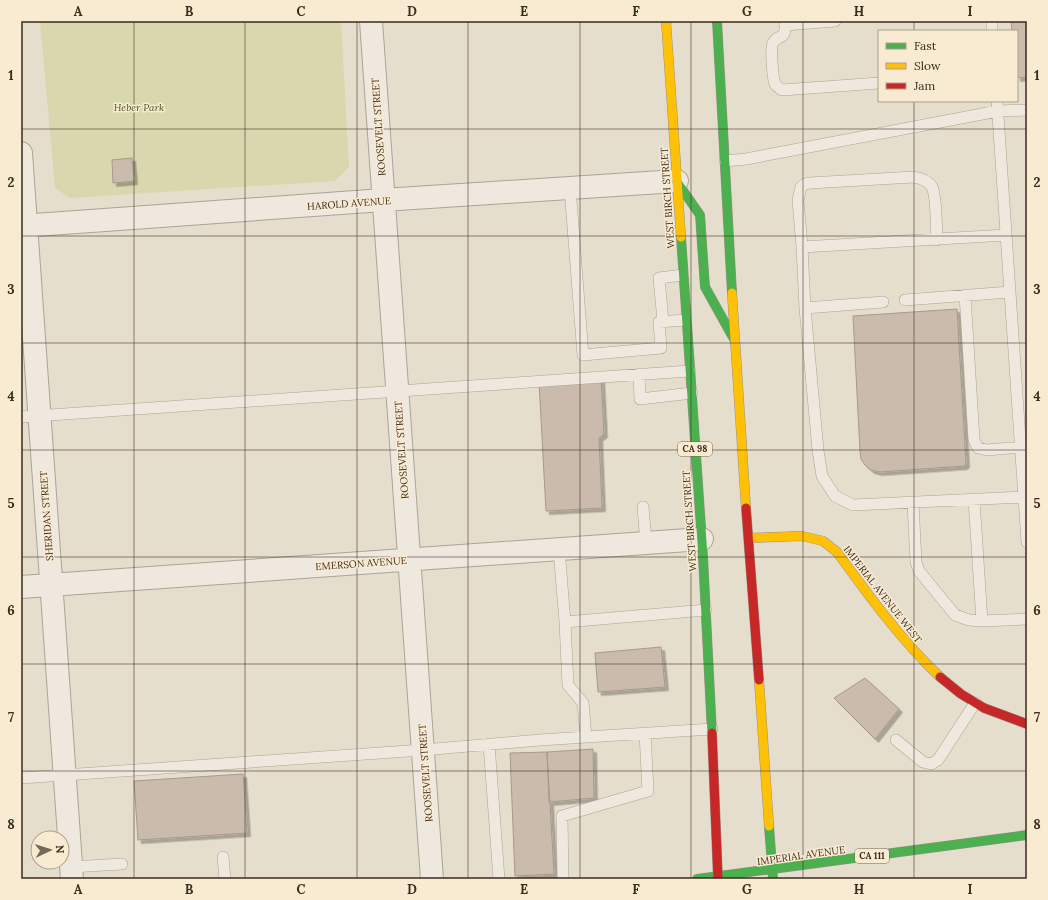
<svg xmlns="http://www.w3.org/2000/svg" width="1048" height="900" font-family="Lora,serif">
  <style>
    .green { fill: #d8d7ae }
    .building { fill: #cabbad; stroke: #a7998b; filter: url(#shadow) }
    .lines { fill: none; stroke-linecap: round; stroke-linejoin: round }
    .lane-casing { stroke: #aba396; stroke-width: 12 }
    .street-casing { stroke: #aba396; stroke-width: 24 }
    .fast-casing { stroke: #9b9286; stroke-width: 10 }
    .slow-casing { stroke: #9b9286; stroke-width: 10 }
    .jam-casing { stroke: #9b9286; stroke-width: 10 }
    .lane { stroke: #eee8df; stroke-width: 11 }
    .street { stroke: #eee8df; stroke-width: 22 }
    .fast { stroke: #4caf50; stroke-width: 9 }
    .slow { stroke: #ffc107; stroke-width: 9 }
    .jam { stroke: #c62828; stroke-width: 9 }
    .grid { fill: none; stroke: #3c2a1d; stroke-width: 1; stroke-opacity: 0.55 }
    .labels { text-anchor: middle; stroke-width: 3; stroke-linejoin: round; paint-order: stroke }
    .shield { fill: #f8ebd2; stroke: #746453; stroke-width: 1 }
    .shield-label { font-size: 9px; font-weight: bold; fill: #3c2a1d }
    .park-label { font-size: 10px; font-style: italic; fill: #4e5a22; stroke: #f8ebd2 }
    .street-label { font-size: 10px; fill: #3c2a1d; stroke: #f8ebd2 }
    .neatline { fill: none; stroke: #3c2a1d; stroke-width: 1.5 }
    .grid-label { font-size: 13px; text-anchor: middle; font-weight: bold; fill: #3c2a1d }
  </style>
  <defs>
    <filter id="shadow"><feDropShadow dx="3.5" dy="3.5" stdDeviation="0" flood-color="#0004"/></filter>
  </defs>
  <rect width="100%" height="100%" fill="#e6decc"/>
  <path class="green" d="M40 21H341L349 167 335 181 70 198 55 188Z"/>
  <path class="building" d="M1011 21H1027V77L1017 78V31H1012Z
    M132 158 134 181 113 183 112 160Z
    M957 309 966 464 964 466 879 472 871 470 865 465 861 459 860 451 853 316Z
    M601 378 604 434 599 438 602 508 546 511 539 382Z
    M661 647 665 687 598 692 595 653Z
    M865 678 899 709 875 739 834 698Z
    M593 749 594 798 549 802 547 752Z
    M547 752 554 874 515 876 510 753Z
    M243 774 247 833 138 840 134 781Z"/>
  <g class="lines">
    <g class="lane-casing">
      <path id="lane" d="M785 21C786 44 780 31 773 43 770 48 773 79 775 84 777 87 779 88 782 90L879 83
        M992 21V31
        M785 25 835 21
        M997 101 1027 542
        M725 161 746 159 998 111 1027 110
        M570 188 583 355 661 348 659 322 686 320
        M1006 235 802 247 805 308 818 450 822 476 835 496 853 505 1024 497
        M802 247 798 200 801 187 805 184 810 183 913 177C920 178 928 180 932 187 937 197 936 227 937 240
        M965 295 974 440 978 448 987 450 1021 447
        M905 300 1010 292
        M805 308 883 302
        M663 321 659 278 683 275
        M639 374 640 399 692 393
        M21 417 690 371
        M913 503 916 562 919 571 955 615 969 620 982 621 974 500
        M643 507 646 543
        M559 549 565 622 706 610
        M982 621 1027 619
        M565 622 568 685 583 703 586 737
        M896 740 923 762 931 764 938 760 975 703
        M489 744 499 879
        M21 778 423 750 540 740 712 729
        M223 857 225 879
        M71 867 122 864
        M563 879 562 816 648 791 645 733"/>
    </g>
    <g class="street-casing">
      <path id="street" d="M371 21 432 879
        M21 153 72 879
        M21 226 383 200 677 181
        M21 587 702 539"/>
    </g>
    <g class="fast-casing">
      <path id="fast" d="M717 21 732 293
        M677 182 700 215 705 287 734 339
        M681 237 703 557 712 733
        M769 826 773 879
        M697 879 1027 835"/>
    </g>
    <g class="slow-casing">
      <path id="slow" d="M666 21 681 237
        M732 293 746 508
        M749 538 802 536 823 541 837 552C869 596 901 640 940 677
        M759 680 769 826"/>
    </g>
    <g class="jam-casing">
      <path id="jam" d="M746 508 759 680
        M940 677 961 694 984 708 1027 724
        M712 733 718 879"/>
    </g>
    <use href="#lane" class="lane"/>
    <use href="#street" class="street"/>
    <use href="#fast" class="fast"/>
    <use href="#slow" class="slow"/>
    <use href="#jam" class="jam"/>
  </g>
  <path class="grid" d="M134 21V879M245 21V879M357 21V879M468 21V879M580 21V879M691 21V879M803 21V879M914 21V31M914 101V879M21 129H1027M21 236H1027M21 343H1027M21 450H1027M21 557H1027M21 664H1027M21 771H1027"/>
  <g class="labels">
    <g class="shield">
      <rect x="678" y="442" width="34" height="14" rx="3"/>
      <rect x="855" y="849" width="34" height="14" rx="3"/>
    </g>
    <g class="shield-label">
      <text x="695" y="452">CA 98</text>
      <text x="872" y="859">CA 111</text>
    </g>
    <g class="park-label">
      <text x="139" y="111">Heber Park</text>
    </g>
    <g class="street-label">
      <text transform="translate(378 127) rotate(-94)" y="4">ROOSEVELT STREET</text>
      <text transform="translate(667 198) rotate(-94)" y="4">WEST BIRCH STREET</text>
      <text transform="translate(349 203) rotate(-4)" y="4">HAROLD AVENUE</text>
      <text transform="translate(401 450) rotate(-94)" y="4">ROOSEVELT STREET</text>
      <text transform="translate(46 516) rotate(-94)" y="4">SHERIDAN STREET</text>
      <text transform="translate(689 521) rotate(-94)" y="4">WEST BIRCH STREET</text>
      <text transform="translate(361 563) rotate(-4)" y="4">EMERSON AVENUE</text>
      <text transform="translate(883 594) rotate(52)" y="4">IMPERIAL AVENUE WEST</text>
      <text transform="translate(425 773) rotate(-94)" y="4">ROOSEVELT STREET</text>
      <text transform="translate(801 855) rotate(-8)" y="4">IMPERIAL AVENUE</text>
    </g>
  </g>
  <rect width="1048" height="900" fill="none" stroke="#f8ebd2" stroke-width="44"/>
  <rect x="878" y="30" width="140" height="72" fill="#f8ebd2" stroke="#ad9e8a"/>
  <rect x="886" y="43" width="20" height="6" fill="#4caf50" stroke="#ad9e8a"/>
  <text x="914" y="50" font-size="12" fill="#3c2a1d">Fast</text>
  <rect x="886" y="63" width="20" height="6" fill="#ffc107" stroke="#ad9e8a"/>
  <text x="914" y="70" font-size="12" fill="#3c2a1d">Slow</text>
  <rect x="886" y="83" width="20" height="6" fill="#c62828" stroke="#ad9e8a"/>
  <text x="914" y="90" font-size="12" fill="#3c2a1d">Jam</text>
  <g transform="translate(50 850) rotate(86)"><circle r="19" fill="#f8ebd2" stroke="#ad9e8a"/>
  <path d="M0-3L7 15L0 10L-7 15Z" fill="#78695a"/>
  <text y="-6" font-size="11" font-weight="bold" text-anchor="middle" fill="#3c2a1d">N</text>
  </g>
  <rect x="22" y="22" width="1004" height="856" class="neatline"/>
  <g class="grid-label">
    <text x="78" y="16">A</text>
    <text x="189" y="16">B</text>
    <text x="301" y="16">C</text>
    <text x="412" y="16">D</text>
    <text x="524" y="16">E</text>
    <text x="636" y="16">F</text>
    <text x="747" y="16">G</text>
    <text x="859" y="16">H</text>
    <text x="970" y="16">I</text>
    <text x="11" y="80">1</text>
    <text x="1037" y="80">1</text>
    <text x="11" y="187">2</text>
    <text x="1037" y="187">2</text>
    <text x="11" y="294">3</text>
    <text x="1037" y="294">3</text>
    <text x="11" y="401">4</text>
    <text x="1037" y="401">4</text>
    <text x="11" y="508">5</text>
    <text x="1037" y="508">5</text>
    <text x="11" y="615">6</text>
    <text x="1037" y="615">6</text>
    <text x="11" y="722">7</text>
    <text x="1037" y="722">7</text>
    <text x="11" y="829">8</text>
    <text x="1037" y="829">8</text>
    <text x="78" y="894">A</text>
    <text x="189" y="894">B</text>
    <text x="301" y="894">C</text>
    <text x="412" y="894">D</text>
    <text x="524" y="894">E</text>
    <text x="636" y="894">F</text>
    <text x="747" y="894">G</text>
    <text x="859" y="894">H</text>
    <text x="970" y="894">I</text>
  </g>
</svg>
